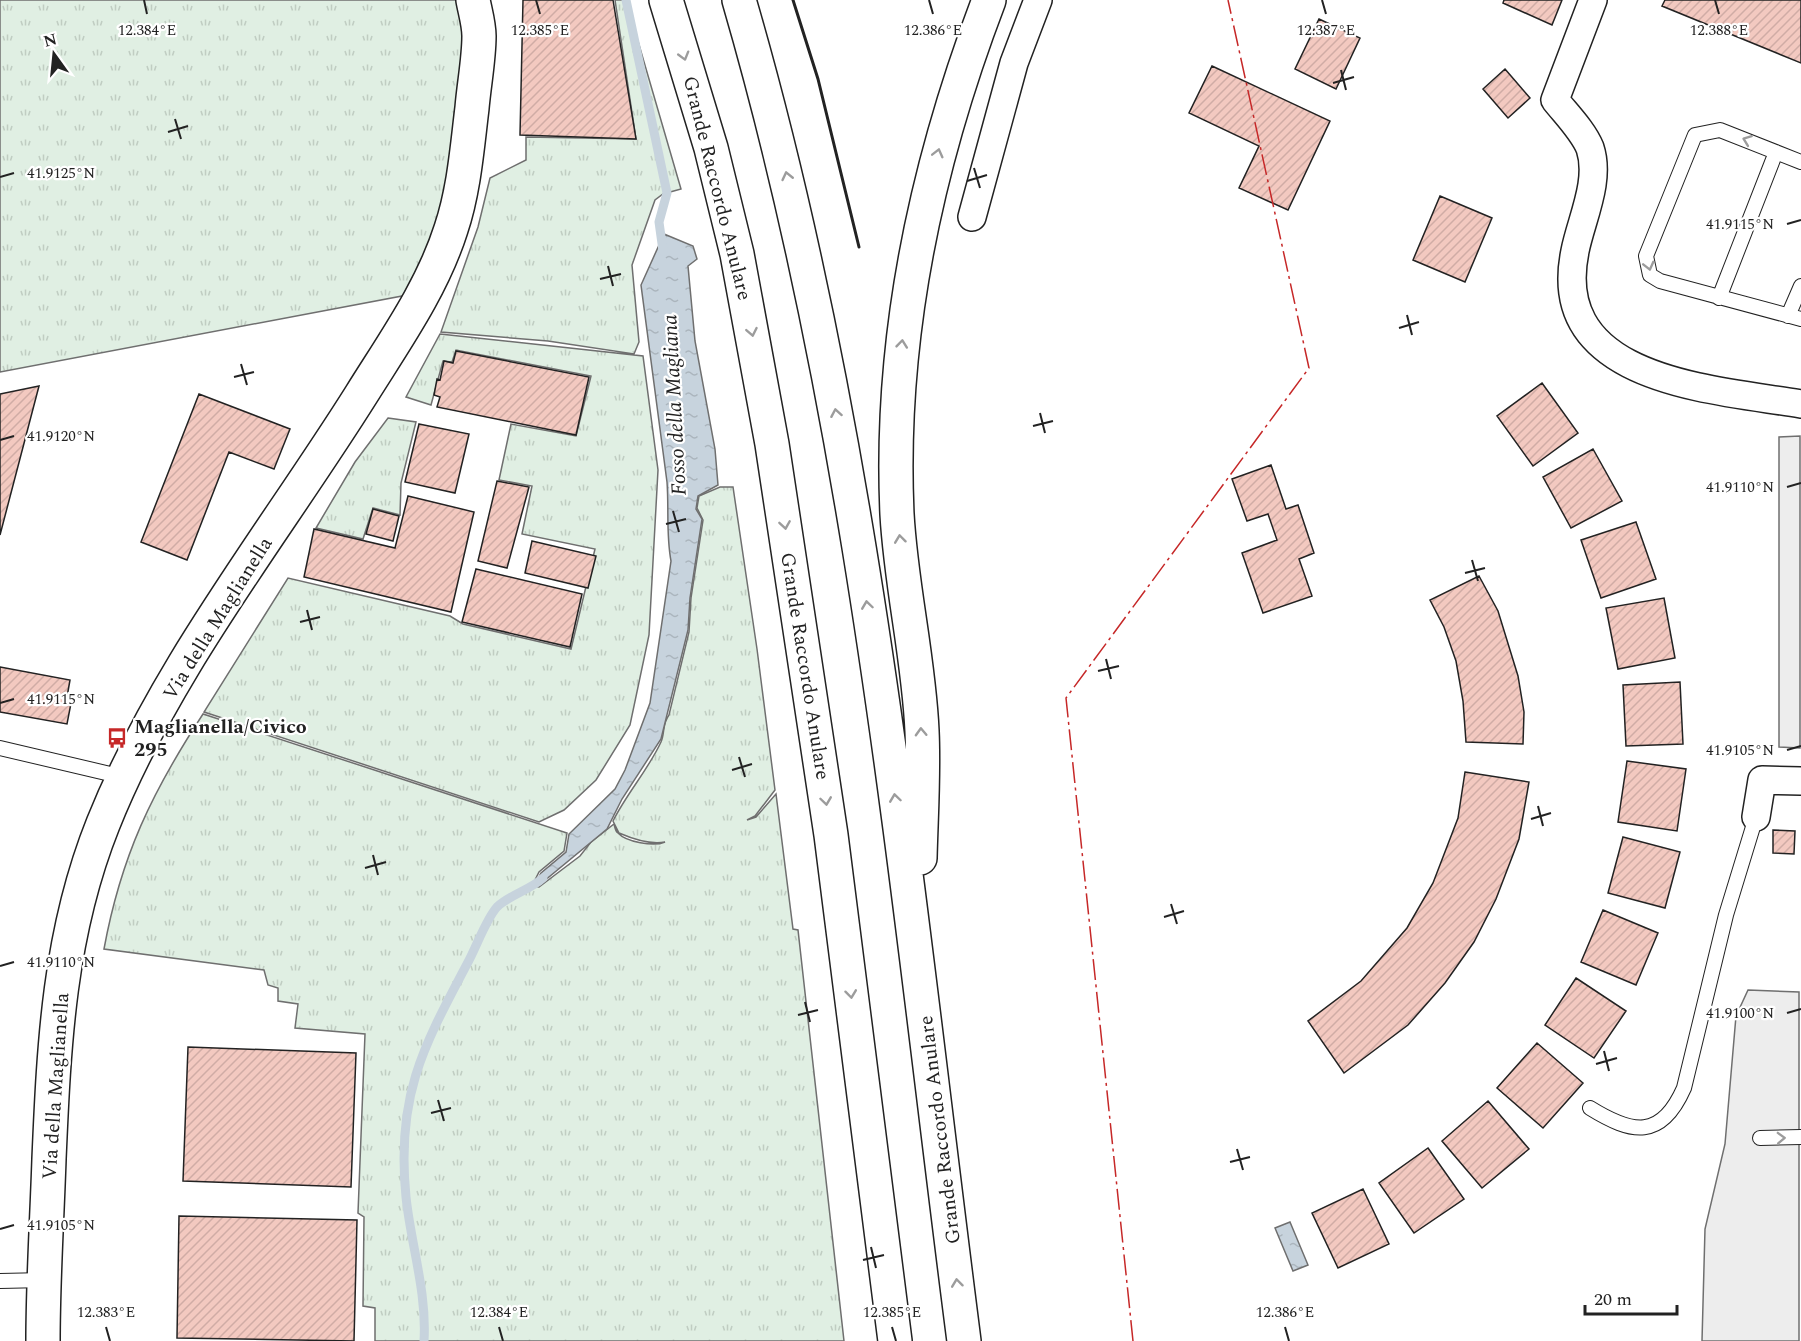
<svg xmlns="http://www.w3.org/2000/svg" width="1801" height="1341" font-family="Spectral,serif">
  <style>
    .grass { fill: url(#grass-tufts); stroke: #6f6f6f; stroke-width: 1.5 }
    .parking { fill: #ededed; stroke: #6f6f6f; stroke-width: 1.5 }
    .water { fill: url(#water-ripples); stroke: #6f6f6f; stroke-width: 1.5 }
    .lines { fill: none; stroke-linecap: round; stroke-linejoin: round }
    .stream { stroke: #c7d3dd; stroke-width: 9 }
    .building { fill: url(#building-hatch); stroke: #222; stroke-width: 1.5 }
    .service-casing { stroke: #222; stroke-width: 16 }
    .minor-casing { stroke: #222; stroke-width: 30 }
    .secondary-casing { stroke: #222; stroke-width: 36 }
    .motorway-casing { stroke: #222; stroke-width: 36 }
    .service { stroke: #fff; stroke-width: 14 }
    .minor { stroke: #fff; stroke-width: 27 }
    .secondary { stroke: #fff; stroke-width: 33 }
    .motorway { stroke: #fff; stroke-width: 33 }
    .wall { stroke: #222; stroke-width: 3 }
    .power { stroke: #c62828; stroke-width: 1.5; stroke-dasharray: 21 4.5 3 4.5; stroke-linecap: butt }
    .oneway { stroke: #9c9c9c }
    .ticks { fill: none; stroke: #222; stroke-width: 2 }
    .labels { text-anchor: middle; stroke-width: 4.5; stroke-linejoin: round; paint-order: stroke }
    .street-label { font-size: 20px; fill: #222; stroke: #fff }
    .poi-label { font-size: 20px; font-weight: bold; fill: #222; stroke: #fff; text-anchor: start }
    .water-label { font-size: 21px; font-style: italic; fill: #222; stroke: #fff }
    .ticks-label { font-size: 15px; text-anchor: middle; fill: #222; stroke: #fff; stroke-width: 4.5; stroke-linejoin: round; paint-order: stroke }
  </style>
  <defs>
    <pattern id="grass-tufts" width="24" height="20" patternUnits="userSpaceOnUse" patternTransform="scale(1.5)"><rect width="24" height="20" fill="#e0efe3"/><path d="M3 7l-1-3M5 7V3M7 7l1-3M15 17l-1-3M17 17v-4M19 17l1-3" fill="none" stroke="#c0cdc2"/></pattern>
    <pattern id="water-ripples" width="26" height="14" patternUnits="userSpaceOnUse" patternTransform="scale(1.5)"><rect width="26" height="14" fill="#c7d3dd"/><path d="M2 4q2-2 4 0t4 0M15 11q2-2 4 0t4 0" fill="none" stroke="#abb5bd"/></pattern>
    <pattern id="building-hatch" width="6" height="6" patternUnits="userSpaceOnUse" patternTransform="scale(1.5)"><rect width="6" height="6" fill="#f3c9c0"/><path d="M-1 1l2-2M0 6l6-6M5 7l2-2" fill="none" stroke="#d0aca5"/></pattern>
  </defs>
  <rect width="100%" height="100%" fill="#fff"/>
  <path class="grass" d="M0 0H467L476 67 423 292 0 372Z
    M615 0H626L681 189 663 194 655 200 632 265 639 342 634 354 548 341 441 332 478 227 490 178 526 160V137L636 139Z
    M440 334 643 356 658 470 649 635 630 725 596 780 564 810 539 822 204 712 288 578 450 616 463 624 571 649 595 549 522 534 532 486 499 480 511 424 576 436 591 376 456 350 452 362 443 361 431 405 406 397Z
    M388 418 416 422 401 483 400 515 373 508 363 539 316 528 355 462Z
    M720 487H733L757 649 775 790 755 816 747 820 756 817 776 794 793 929 798 930 844 1341H375V1308L363 1306 364 1217 358 1213 365 1034 295 1028 298 1004 278 1001V988L268 985 264 970 104 949C121 856 152 792 203 714L567 833 564 851 539 872 532 886 539 887 580 856 591 842 614 824C615 827 615 831 618 833 626 842 654 847 665 842 651 845 633 839 619 833L613 821C627 793 648 770 661 742 665 733 662 724 669 715L689 632 691 598 703 520 697 508 699 496Z"/>
  <path class="parking" d="M1800 436V748L1779 747V437Z
    M1748 990 1799 992V1341H1702L1705 1229 1725 1144 1736 1016Z"/>
  <path class="water" d="M664 234 693 246 697 259 688 266 695 341 715 449 718 485 698 496 696 509 702 519 690 598 688 630 661 739 622 799 607 829 538 886H534L541 873 566 852 569 834 615 789 625 770 650 703 671 561C666 535 669 509 667 482L641 285Z
    M1290 1222 1308 1265 1293 1271 1275 1228Z"/>
  <g class="lines">
    <path class="stream" d="M626 0 667 193 659 222 663 251
      M424 1341C427 1292 411 1245 406 1197 396 1097 422 1049 467 964 476 948 486 919 497 907 509 895 530 890 543 878"/>
  </g>
  <path class="building" d="M523 0H613L636 139 520 135Z
    M1504 0H1562L1552 25 1503 3Z
    M1665 0H1801V63L1662 6Z
    M1319 19 1360 38 1336 89 1295 69Z
    M1212 66 1330 121 1288 210 1239 188 1259 146 1189 113Z
    M1505 69 1530 98 1508 118 1483 89Z
    M1440 196 1492 218 1465 282 1413 260Z
    M456 351 589 377 576 435 437 407 440 397 434 395 437 379 440 380 444 361 453 363Z
    M1542 383 1578 433 1533 466 1497 416Z
    M39 386 0 535V394Z
    M199 394 290 429 274 469 229 452 187 560 141 542Z
    M419 424 469 434 455 493 405 482Z
    M1593 449 1622 501 1571 528 1543 477Z
    M1271 465 1286 509 1298 505 1314 553 1299 559 1312 596 1263 613 1242 553 1277 540 1268 514 1247 521 1232 479Z
    M497 481 529 487 507 568 478 561Z
    M408 496 474 512 451 612 304 577 314 529 395 548Z
    M373 509 399 516 393 541 366 534Z
    M1636 522 1656 579 1601 598 1581 540Z
    M532 541 596 556 588 588 525 573Z
    M476 569 582 594 570 647 462 622Z
    M1479 576 1498 611 1518 676 1524 712 1523 744 1466 742 1463 701 1456 661 1444 627 1430 600Z
    M1664 598 1675 658 1618 669 1606 608Z
    M0 667 70 680 67 697 72 698 67 724 0 712Z
    M1680 682 1683 744 1626 746 1623 685Z
    M1627 761 1686 769 1677 831 1618 822Z
    M1465 772 1529 782 1519 839 1496 899 1474 942 1445 983 1408 1025 1344 1073 1308 1021 1361 981 1407 928 1433 883 1458 818Z
    M1773 830 1795 831 1794 854 1773 853Z
    M1623 837 1680 852 1665 908 1608 893Z
    M1603 910 1658 933 1636 985 1581 962Z
    M1576 978 1626 1011 1594 1058 1545 1025Z
    M1537 1043 1583 1083 1543 1128 1497 1088Z
    M188 1047 356 1053 351 1187 183 1181Z
    M1488 1101 1529 1149 1482 1188 1442 1141Z
    M1428 1148 1464 1199 1414 1233 1379 1183Z
    M1363 1189 1389 1244 1338 1268 1312 1213Z
    M179 1216 357 1220 354 1341 177 1338Z"/>
  <g class="lines">
    <g class="service-casing">
      <path id="service" d="M1801 162 1720 130 1695 135 1646 256 1650 275 1660 281 1801 319
        M1719 298 1776 152
        M1788 316 1801 286
        M0 748 123 777
        M1590 1108C1632 1134 1661 1140 1684 1088L1726 915 1756 817
        M1760 1138 1801 1137
        M0 1281 45 1280"/>
    </g>
    <g class="minor-casing">
      <path id="minor" d="M1593 0 1555 100C1567 115 1583 131 1590 148 1601 181 1581 220 1575 251 1548 382 1713 389 1801 404
        M972 217 1014 63 1038 0
        M1756 817 1762 780 1801 781"/>
    </g>
    <g class="secondary-casing">
      <path id="secondary" d="M43 1341C43 1280 47 1220 49 1159 54 1043 59 934 103 824 165 669 273 535 361 395 394 342 432 289 451 229 464 190 467 149 472 108 474 84 479 59 479 36 479 24 475 11 473 0"/>
    </g>
    <g class="motorway-casing">
      <path id="motorway" d="M666 0 711 148 737 254 772 444 831 835 895 1341
        M739 0C866 436 906 892 964 1341
        M920 858C921 816 924 773 922 731 919 659 901 587 897 514 889 337 926 165 989 0"/>
    </g>
    <use href="#service" class="service"/>
    <use href="#minor" class="minor"/>
    <use href="#secondary" class="secondary"/>
    <use href="#motorway" class="motorway"/>
    <path class="wall" d="M793 0 818 79 859 247"/>
    <path class="power" d="M1133 1341 1066 698 1309 368 1228 0"/>
  </g>
  <defs><path id="oneway-chevron" d="M-2-3.5L2.5 0L-2 3.5" fill="none" stroke-width="1.6" stroke-linecap="round" stroke-linejoin="round" transform="scale(1.5)"/></defs>
  <g class="oneway">
    <use href="#oneway-chevron" transform="translate(684 56) rotate(74)"/>
    <use href="#oneway-chevron" transform="translate(1747 140) rotate(-159)"/>
    <use href="#oneway-chevron" transform="translate(938 153) rotate(-76)"/>
    <use href="#oneway-chevron" transform="translate(787 176) rotate(-103)"/>
    <use href="#oneway-chevron" transform="translate(1649 266) rotate(76)"/>
    <use href="#oneway-chevron" transform="translate(752 332) rotate(79)"/>
    <use href="#oneway-chevron" transform="translate(902 344) rotate(-84)"/>
    <use href="#oneway-chevron" transform="translate(836 413) rotate(-100)"/>
    <use href="#oneway-chevron" transform="translate(785 525) rotate(81)"/>
    <use href="#oneway-chevron" transform="translate(900 539) rotate(-97)"/>
    <use href="#oneway-chevron" transform="translate(867 605) rotate(-98)"/>
    <use href="#oneway-chevron" transform="translate(921 732) rotate(-92)"/>
    <use href="#oneway-chevron" transform="translate(895 798) rotate(-98)"/>
    <use href="#oneway-chevron" transform="translate(826 801) rotate(82)"/>
    <use href="#oneway-chevron" transform="translate(851 994) rotate(83)"/>
    <use href="#oneway-chevron" transform="translate(1781 1138) rotate(-2)"/>
    <use href="#oneway-chevron" transform="translate(957 1283) rotate(-97)"/>
  </g>
  <path class="ticks" d="M144 0 147 14M536 0 540 14M929 0 933 14M1322 0 1326 14M1715 0 1719 14M1341 70 1346 90M1333 83 1354 77M175 119 181 139M168 132 188 126M974 168 980 188M0 177 14 173M967 181 987 175M1787 224 1801 220M608 266 613 286M600 279 621 274M1407 315 1412 335M1399 328 1419 322M241 364 247 385M234 377 254 372M1040 413 1045 433M1033 426 1053 421M0 440 14 436M1787 487 1801 483M673 511 679 532M666 524 686 519M1472 560 1478 581M1465 573 1485 568M307 610 312 630M300 622 320 617M1106 659 1111 679M1098 671 1119 666M0 703 14 699M1787 750 1801 746M739 757 745 777M732 770 752 764M1538 806 1543 826M1531 819 1551 813M373 855 378 875M365 868 386 862M1171 904 1177 924M1164 917 1184 911M0 966 14 962M805 1002 810 1022M1787 1013 1801 1009M798 1015 818 1010M1604 1051 1609 1071M1596 1064 1617 1058M438 1100 444 1121M431 1113 451 1108M1237 1149 1243 1170M1230 1162 1250 1157M0 1229 14 1225M871 1247 876 1268M863 1260 884 1255M106 1327 110 1341M499 1327 503 1341M892 1327 896 1341M1285 1327 1289 1341"/>
  <defs>
    <g id="bus-bare" transform="scale(1.62)"><path d="M-5-6H5V4H4V6H2V4H-2V6H-4V4H-5ZM-3.5-4V0h7V-4ZM-3.5 1.2v1.5H-2V1.2ZM2 1.2v1.5H3.5V1.2Z" fill="#c62828" stroke="#fff" stroke-width="2.5" paint-order="stroke"/></g>
  </defs>
  <g fill-rule="evenodd">
    <use href="#bus-bare" x="117" y="738"/>
  </g>
  <g class="labels">
    <g class="street-label">
      <text transform="translate(718 188) rotate(76)" y="7">Grande Raccordo Anulare</text>
      <text transform="translate(217 618) rotate(-58)" y="7">Via della Maglianella</text>
      <text transform="translate(806 666) rotate(81)" y="7">Grande Raccordo Anulare</text>
      <text transform="translate(55 1086) rotate(-86)" y="7">Via della Maglianella</text>
      <text transform="translate(939 1130) rotate(-97)" y="7">Grande Raccordo Anulare</text>
    </g>
    <g class="poi-label">
      <text x="134" y="733">Maglianella/Civico<tspan x="134" dy="23">295</tspan></text>
    </g>
    <g class="water-label">
      <text transform="translate(674 405) rotate(-93)" y="7">Fosso della Magliana</text>
    </g>
  </g>
  <g class="ticks-label">
    <text x="147" y="35">12.384°E</text>
    <text x="540" y="35">12.385°E</text>
    <text x="933" y="35">12.386°E</text>
    <text x="1326" y="35">12.387°E</text>
    <text x="1719" y="35">12.388°E</text>
    <text x="61" y="178">41.9125°N</text>
    <text x="1740" y="229">41.9115°N</text>
    <text x="61" y="441">41.9120°N</text>
    <text x="1740" y="492">41.9110°N</text>
    <text x="61" y="704">41.9115°N</text>
    <text x="1740" y="755">41.9105°N</text>
    <text x="61" y="967">41.9110°N</text>
    <text x="1740" y="1018">41.9100°N</text>
    <text x="61" y="1230">41.9105°N</text>
    <text x="106" y="1317">12.383°E</text>
    <text x="499" y="1317">12.384°E</text>
    <text x="892" y="1317">12.385°E</text>
    <text x="1285" y="1317">12.386°E</text>
  </g>
  <g transform="translate(54 54) rotate(345)" stroke="#ffffff" stroke-width="4.5" paint-order="stroke">
  <path d="M0-4.5L10 22L0 15L-10 22Z" fill="#222222"/>
  <text y="-9" font-size="16" font-weight="bold" text-anchor="middle" fill="#222222">N</text>
  </g>
  <path d="M1585 1305v9h92v-9" fill="none" stroke="#222222" stroke-width="3"/>
  <text x="1594" y="1305" font-size="18" fill="#222222" stroke="#ffffff" stroke-width="4.5" paint-order="stroke">20 m</text>
</svg>
